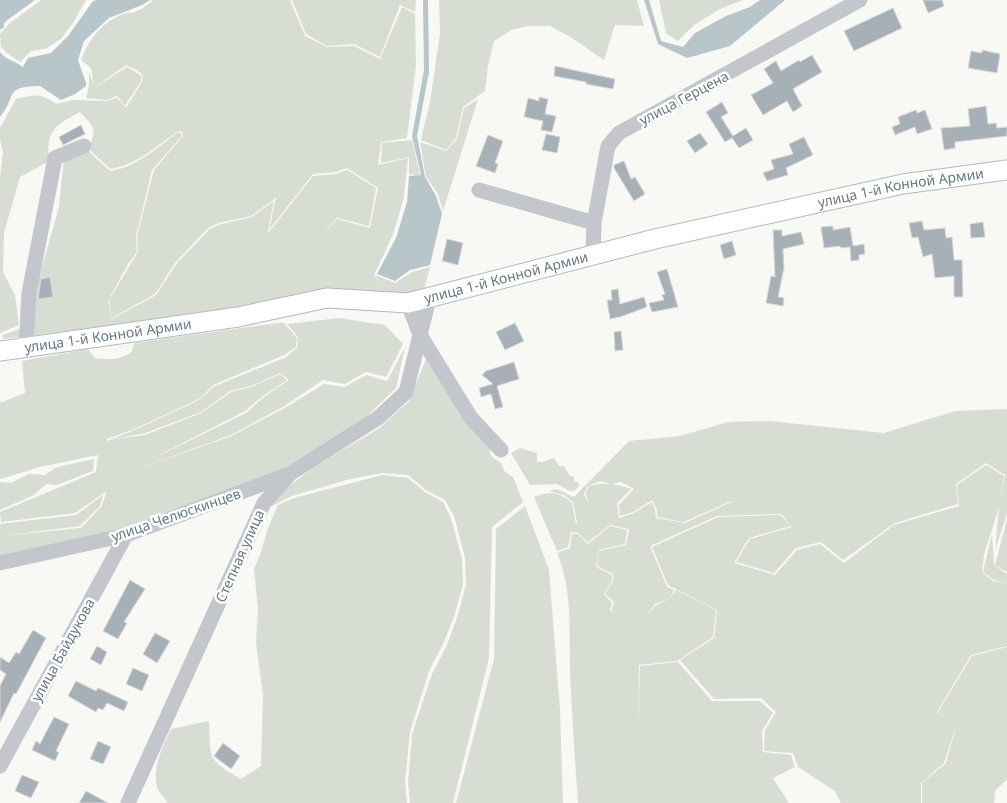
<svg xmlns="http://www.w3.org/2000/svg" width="1007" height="803" font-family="'Noto Sans',sans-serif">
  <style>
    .green { fill: #d8ddd4; fill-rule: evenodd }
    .water { fill: #b8c5c9 }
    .building { fill: #a8b0b7; stroke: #d9d9d7 }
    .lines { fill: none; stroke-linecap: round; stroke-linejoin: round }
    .major-casing { stroke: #b4b9bd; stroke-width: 21 }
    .minor { stroke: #c3c7cb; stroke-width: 15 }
    .major { stroke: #fff; stroke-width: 19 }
    .labels { text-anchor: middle; stroke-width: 5; stroke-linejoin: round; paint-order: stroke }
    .street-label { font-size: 14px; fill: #667987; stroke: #fff }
  </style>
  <rect width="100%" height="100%" fill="#f8f8f5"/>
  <path class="green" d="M41 0H86L73 23 61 39 45 49 31 51 20 62 7 53 1 47 0 34 9 24Z
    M153 0H290L305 36 327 47 354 46 380 59 402 7 415 14 416 65 407 138 381 142 378 165 408 158 404 197 393 235 374 275 383 287 375 275 395 283 412 272 430 267 424 290 394 295 252 308 3 339V335L25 327 59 207 64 158 86 149 110 171C135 168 157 148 177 133H181L182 136 152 170 136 236 137 252 128 264 108 301 112 319 156 295 177 263 210 229 218 225 252 217 274 201 268 231 269 232 313 176 336 174 347 170 376 188 369 226 337 218 323 234 337 219 370 228 378 188 347 168 335 172 313 174 269 230 276 198 251 216 218 223 208 228 175 263 155 294 112 318 109 300 138 252 137 236 154 170 183 136 182 131 177 132C157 146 134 166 110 169L88 148C98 129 94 127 80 112 54 126 46 130 49 161L20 177 4 233 3 272 15 295 19 325 0 333V178L3 152 0 140V128L16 99C36 95 38 92 57 104L72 100 107 101 117 98 126 108 142 82 143 76 140 72 126 65 94 88 127 67 142 76 141 81 125 106 117 96 107 100 86 98 89 86V72L94 86 91 68 81 60C88 40 103 20 126 13 129 12 134 13 137 11 143 9 148 4 153 0Z
    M292 0H416L415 12 400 5 380 57 354 44 327 46 306 34Z
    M439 0H637L644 26 615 25 604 60 572 38 550 26H528L511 30 494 41 488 66 485 91 463 107 456 138 446 150 421 140 430 102 440 34Z
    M659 0H743L720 9 694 25 678 41 666 33Z
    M478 99 443 211 438 194 426 177 420 142 446 151 457 139 464 108Z
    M412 140 420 175 409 174V157L381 163 382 143Z
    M339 318 385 325 403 344 386 377 366 372 345 384 323 380 283 407 231 435 112 478 231 436 283 409 324 384 345 387 366 375 387 381 405 347 396 388 359 424 287 468 117 530 0 557V536L81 528 101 507 107 491 75 513 1 522 0 512 96 472 98 455 40 467 0 479V401L2 402 25 393 22 361 88 349 95 358C110 360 119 360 132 352L134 343 277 323H284L297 338 296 347 284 355 213 385 201 398 137 428 107 439V441L137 429 201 399 213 387 286 357 297 348 298 337 287 324ZM280 373 289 380 265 396 246 413 146 462 245 411 264 395 287 380 280 374 251 387 231 392 201 413 145 435 110 440 145 433 201 412 230 391 251 386Z
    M426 359 489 446 491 456 501 463 505 472 513 477 523 502 492 527 489 658 453 803H410L408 782 412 734 432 674 447 645 458 615 466 584 465 558 454 516 445 500 426 490 408 475 382 473 350 479 292 496 270 507 275 497 314 467 378 429 409 401Z
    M1007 409V514L995 550 999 507 984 555 982 572 993 581 1007 583V646L971 655 937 712 955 723 938 712 972 656 1007 647V779L995 791 994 803H922V783L946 763 957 724 944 763 921 783V803H841L835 791 798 767 793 753 764 751 765 730 776 712 761 698 714 699 680 660 714 638 717 610 668 585 652 547 718 517 780 515 791 526 749 538 734 563 775 575 797 550 820 544 844 563 894 525 959 506 957 485 986 465 1004 476 1000 501 1005 475 986 463 956 484 958 504 895 523 843 560 821 542 796 548 774 573 736 562 750 539 792 527 781 514 717 516 650 546 667 587 674 590 670 598 655 604 647 615 656 605 670 598 676 590 716 610 713 637 677 661 639 665 638 726 640 666 678 662 712 701H760L773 713 762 731 763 752 791 755 795 767 773 778 789 803H578C575 760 572 717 570 673 569 632 573 591 557 553L570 548 572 534H578L588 544 610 526 627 530 625 544 599 550 596 567 612 575V581L604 594 612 603 610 610 614 613 612 610 614 602 605 594 613 581V574L597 566 599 551 626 545 629 529 610 525 588 542 578 533 571 532 568 547 557 551 534 497C550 491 559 492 572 503L576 524 577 522 573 502 564 495 549 491 556 489 574 497 629 441 680 436 728 422 769 421 884 433 955 411ZM600 481 612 484 621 482 634 489 619 505 620 516 633 512 652 500 657 509V517L684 522 729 502 733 503H729L685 523 656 518 655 509 652 502 634 513 619 518 617 503 631 489C618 484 603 482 589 486L586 493 588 503 584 494 588 486Z
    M520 448 537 453V462H543L554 458 559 466H564L569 475 574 477V481L578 482 579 486 574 491H570L557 484 530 485 511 453Z
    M94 459 93 471 57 485 46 484 34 495 0 510V482L11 483 29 474 45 475 57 467Z
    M382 475 408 478 425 492 443 502 451 518 462 559 463 584 455 614 444 642 429 671 410 732 405 782 407 803H168C165 798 158 792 157 787 152 767 163 746 171 729L209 721C211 759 206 759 241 779L261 766 263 695 256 643 258 609 254 569 260 555 268 528 278 505 294 498Z
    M103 495 100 506 80 526 0 536V524L76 515Z
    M525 506 549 570 560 710 563 803H456L494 659 496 529Z
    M1007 519V572L995 565Z
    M992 534 994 565 1007 574V583L994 580 983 572Z"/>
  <path class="water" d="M0 0H35L6 21 4 24V27L0 30Z
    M96 0H150L142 5 109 18 84 41 78 60 86 83V86L75 94 61 100 40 86C3 86 17 97 0 117V52C7 61 14 60 23 67L28 58 51 53 68 36 93 1Z
    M423 0H428L429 72 417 136 425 177 436 196 442 214 430 265 410 270 395 281 377 274 396 238 407 202 409 176 421 175 412 136 424 70Z
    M644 0H649L661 41 683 47 695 33 726 16 750 7 760 0H785L730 46 687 58 658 44Z"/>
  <path class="building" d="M923 0H942L944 6 928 13Z
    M893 8 902 28 854 51 844 31Z
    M982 50 1000 54 997 73 968 68 971 51 982 53Z
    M812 55 822 72 793 89 802 106 793 112 787 101 763 115 751 95 773 83 764 69 776 61 781 71 799 60 800 62Z
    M555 66 615 79 613 89 586 84V82L554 76Z
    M539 97 548 99 545 114 556 116 552 132 541 130 543 121 524 117 528 98 539 101Z
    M722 102 728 113 721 117 733 136 746 128 753 140 739 148 732 138 725 142 706 112Z
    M986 106 988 124 996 123 997 128 1007 127V136L955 142V148L944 150 941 128 970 126 968 109Z
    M916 110 917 113 925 110 932 129 917 134 915 127 895 135 892 127 900 124 898 117Z
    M81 125 85 134 63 145 59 137Z
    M700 133 708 144 695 153 687 141Z
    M546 134 560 137 557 153 542 150Z
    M488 135 503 141 495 163 498 164 495 173 476 166Z
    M804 137 813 155 786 168 788 175 767 181 763 173 774 169 771 160 793 154 789 144Z
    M624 161 631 179 635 177 645 194 634 201 614 168V165Z
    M922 221 924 230 945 228 946 238 952 237 954 260H962L963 297H954V276L935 278 932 254 923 257 918 237 912 238 909 223Z
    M983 222 985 237 971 238 970 224Z
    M833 226V230L850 227 853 246 864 244 865 254 859 255V260L851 261 850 247 841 248 840 246 824 248 821 227Z
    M773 230H782V236L801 232 804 244 783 249 784 268 778 297 784 298 783 306 766 303 771 276 775 277Z
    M447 239 463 243 458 265 442 261Z
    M732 241 736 255 724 259 720 245Z
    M667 269 678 307 652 312 649 303 664 300 662 295 665 294 657 272Z
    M50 277 53 297 38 299 41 279Z
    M618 289 620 304 644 297 647 307 620 317 610 319 607 300H612L611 290Z
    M515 323 524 341 505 350 496 332Z
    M621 331 623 350 615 351 614 332Z
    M514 362 519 379 497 386 503 407 495 409 491 394 481 397 479 388 493 384 482 375 486 371Z
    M130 580 145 589 124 622 127 623 118 639 103 631Z
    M33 630 46 638 16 694 14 693 0 722V686L6 674 0 670V657L9 663 16 652 19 654Z
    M155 633 170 641 157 663 143 654Z
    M97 646 107 652 101 665 90 659Z
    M133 668 149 675 142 691 126 684Z
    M76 681 96 691 98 688 128 702 124 711 107 703 103 710 98 708 96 712 68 696Z
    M54 717 69 724 56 751 59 752 55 761 32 750 36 741 40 744Z
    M98 741 111 747 103 764 90 759Z
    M223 743 240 756 231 769 214 756Z
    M22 775 39 782 31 798 15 791Z
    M86 791 108 803H79Z"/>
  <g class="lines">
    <g class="major-casing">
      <g id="major">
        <path id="s1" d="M0 351 238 317 327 298 408 303 655 239 903 184 1007 170"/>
      </g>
    </g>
    <path class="minor" d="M479 190 594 223
      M593 256 594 223 608 146 619 133 860 0
      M429 299 420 335 471 418 501 450
      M26 347 29 293 55 158 84 146
      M0 563 126 535 287 475
      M0 766 126 535
      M128 803 264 503 291 473 378 418 406 392 420 335 408 303"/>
    <use href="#major" class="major"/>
  </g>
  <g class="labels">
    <g class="street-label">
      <text transform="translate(684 98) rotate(-28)" y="5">улица Герцена</text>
      <text dy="5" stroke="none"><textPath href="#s1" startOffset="919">улица 1-й Конной Армии</textPath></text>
      <text dy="5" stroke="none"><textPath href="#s1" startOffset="514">улица 1-й Конной Армии</textPath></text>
      <text dy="5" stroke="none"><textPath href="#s1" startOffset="109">улица 1-й Конной Армии</textPath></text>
      <text transform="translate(176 515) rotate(-19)" y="5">улица Челюскинцев</text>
      <text transform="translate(240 556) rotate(-66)" y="5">Степная улица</text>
      <text transform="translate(63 650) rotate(-61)" y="5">улица Байдукова</text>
    </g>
  </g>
</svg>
